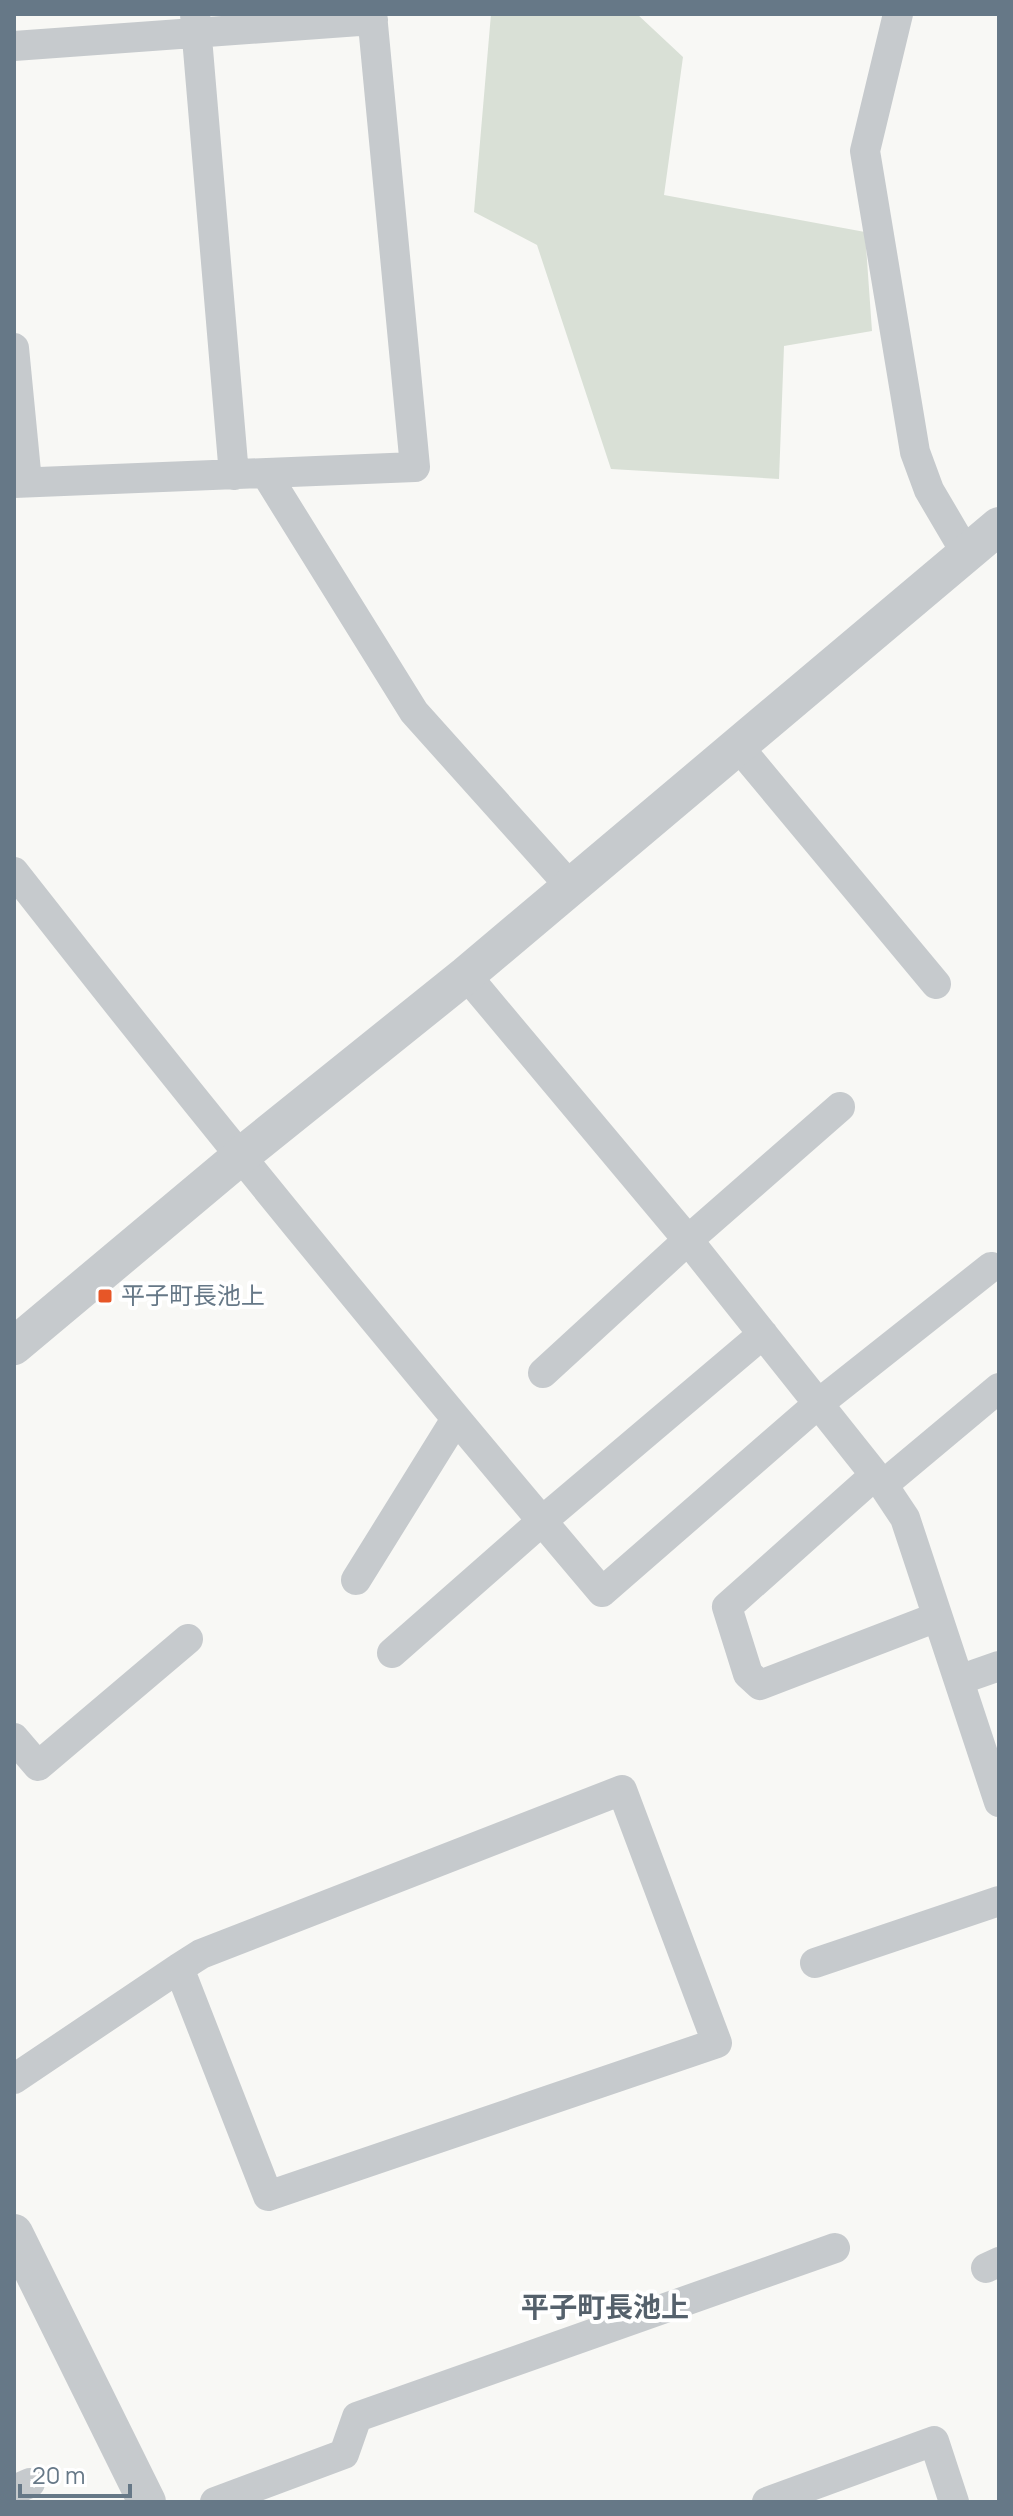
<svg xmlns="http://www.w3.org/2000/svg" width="1013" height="2516" font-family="Manrope,'Noto Sans JP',sans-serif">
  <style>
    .green { fill: #d9e0d6 }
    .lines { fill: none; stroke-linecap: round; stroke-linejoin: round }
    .minor { stroke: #c6cacd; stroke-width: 30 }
    .tertiary { stroke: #c6cacd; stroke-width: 38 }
    .poi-dot { fill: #e75627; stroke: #fff; stroke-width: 3 }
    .labels { text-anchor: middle; stroke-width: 8; stroke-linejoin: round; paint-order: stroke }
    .poi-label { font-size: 24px; fill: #667887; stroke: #fff; text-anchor: start }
    .quarter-label { font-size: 28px; font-weight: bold; fill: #55616c; stroke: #fff }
  </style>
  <rect width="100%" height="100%" fill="#f8f8f5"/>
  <path class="green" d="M491 14H637L683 57 664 195 865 232 872 331 784 346 779 479 611 469 537 245 474 212Z"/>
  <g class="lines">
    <path class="minor" d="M195 14 234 475
      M898 14 865 151 915 452 929 490 966 553
      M14 46 373 20
      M14 348 27 482
      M266 474 414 712 570 886
      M14 483 415 467 372 14
      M737 745 936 984
      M14 872C205 1116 402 1356 602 1592L818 1404 991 1267
      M466 975 688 1240 883 1485 905 1518 999 1802
      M543 1373 688 1240 840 1107
      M875 1475 727 1607 748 1674 760 1685 937 1617
      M883 1485 999 1388
      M356 1580 456 1419
      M392 1653 542 1521 763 1334
      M959 1680 999 1666
      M14 1738 38 1766 188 1639
      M815 1963 999 1901
      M14 2079 179 1968 201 1954 622 1790 717 2043 268 2196 179 1968
      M986 2268 999 2262
      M14 2490 30 2483
      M215 2502 344 2454 357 2417 835 2248
      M767 2502 934 2441 954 2502"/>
    <path class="tertiary" d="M14 1346 242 1155 466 975 999 526
      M14 2233 147 2502"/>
  </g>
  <rect class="poi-dot" x="97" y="1288" width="16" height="16" rx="4"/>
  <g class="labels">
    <g class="poi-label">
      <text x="121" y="1304">平子町長池上</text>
    </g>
    <g class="quarter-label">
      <text x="605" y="2317">平子町長池上</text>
    </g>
  </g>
  <rect width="1013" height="2516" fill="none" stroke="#667887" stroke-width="32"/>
  <path d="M20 2484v12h110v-12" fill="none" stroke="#667887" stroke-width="4"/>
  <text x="32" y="2484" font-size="24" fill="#667887" stroke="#ffffff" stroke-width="6" paint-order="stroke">20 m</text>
</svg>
